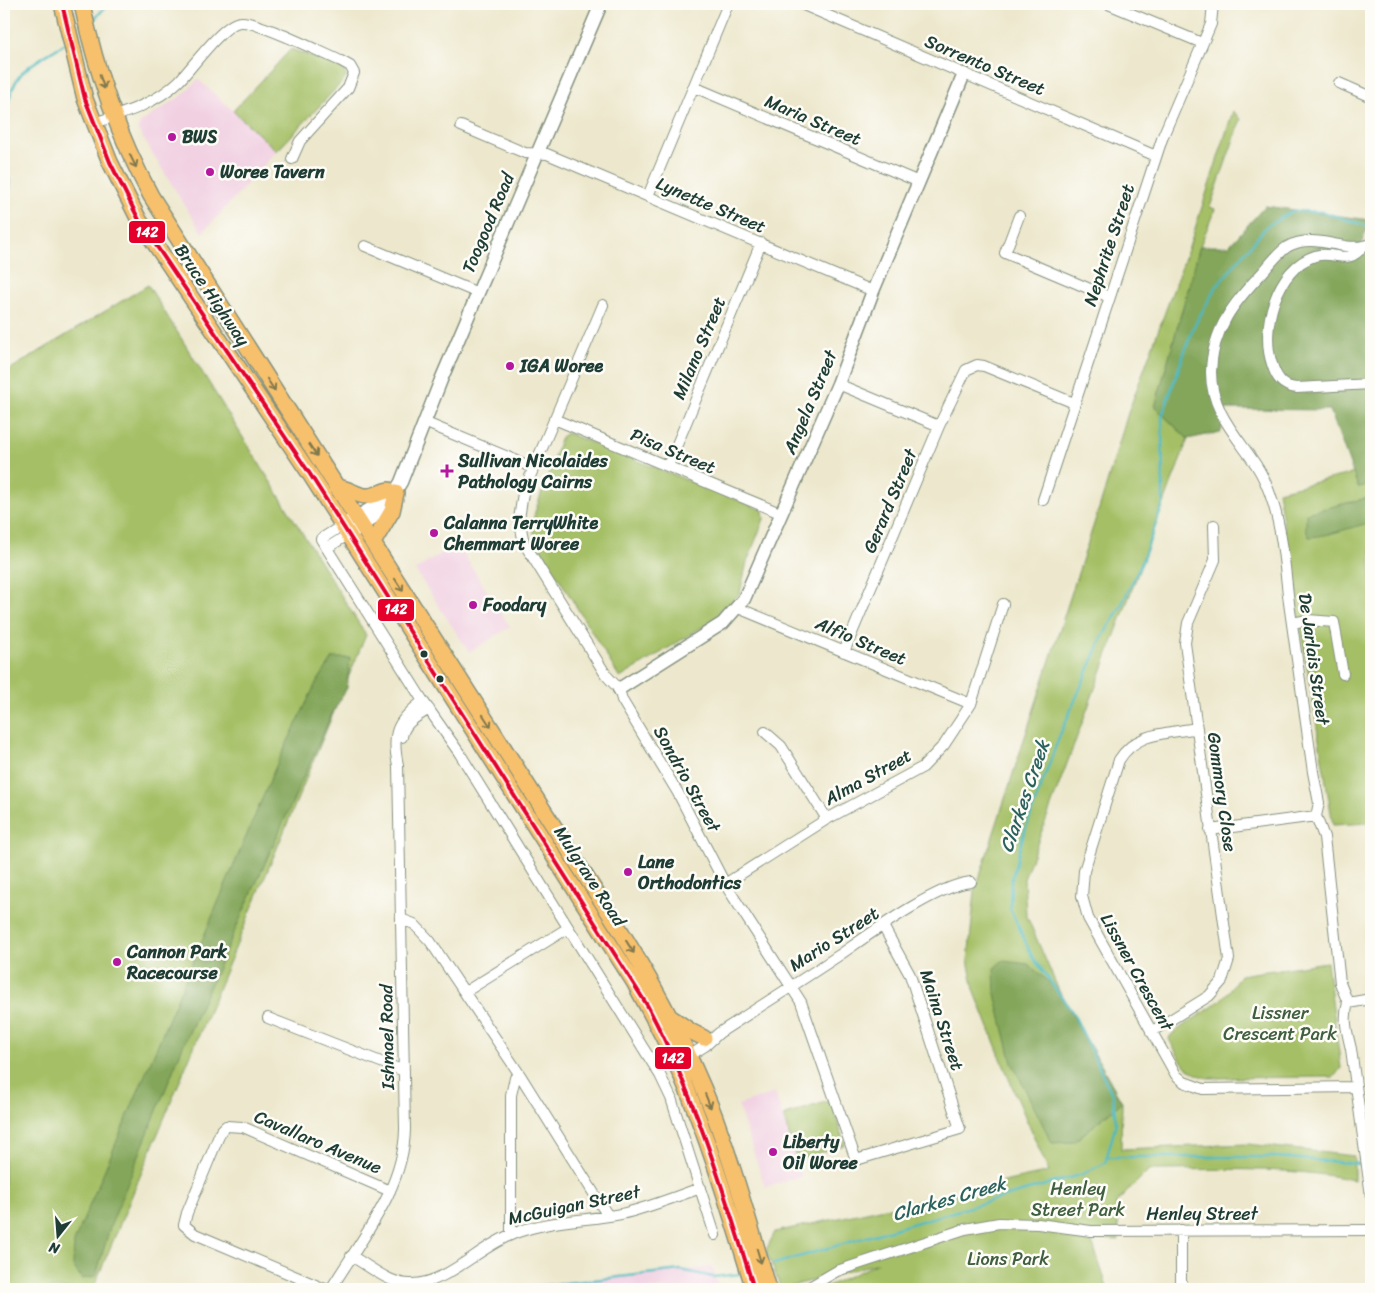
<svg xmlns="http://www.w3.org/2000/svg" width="1375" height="1293" font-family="Sriracha,sans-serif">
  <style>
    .built { fill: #f1d0e2 }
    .green { fill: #a4bf65; stroke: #627e4c }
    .forest { fill: #83a65a; stroke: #517247 }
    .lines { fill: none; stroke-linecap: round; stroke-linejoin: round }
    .stream { stroke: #4ab9c1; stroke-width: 2.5 }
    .minor-casing { stroke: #869280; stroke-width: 12 }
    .tertiary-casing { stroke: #869280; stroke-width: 15 }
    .primary-casing { stroke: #869280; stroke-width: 18 }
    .minor { stroke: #fff; stroke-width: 10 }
    .tertiary { stroke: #fff; stroke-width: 12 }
    .primary { stroke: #f7c06c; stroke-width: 15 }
    .bus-1-casing { stroke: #fdfcf7; stroke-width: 8 }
    .bus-1 { stroke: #e4002b; stroke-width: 4 }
    .oneway { stroke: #80784d }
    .poi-dot { fill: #b5179e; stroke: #fdfcf7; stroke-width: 2 }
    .bus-dot { fill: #1f3d34; stroke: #fdfcf7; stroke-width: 2 }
    .labels { text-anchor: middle; stroke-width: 5; stroke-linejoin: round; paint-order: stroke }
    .street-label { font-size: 18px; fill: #1f3d34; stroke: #fdfcf7 }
    .poi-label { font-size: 18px; font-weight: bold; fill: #1f3d34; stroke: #fdfcf7; text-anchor: start }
    .park-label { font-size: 18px; fill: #405e40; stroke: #fdfcf7 }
    .water-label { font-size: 19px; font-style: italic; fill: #2c625e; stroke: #fdfcf7 }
    .line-badge { stroke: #fdfcf7; stroke-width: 2 }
    .badge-label { font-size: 14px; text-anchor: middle; font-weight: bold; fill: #fff }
  </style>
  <rect width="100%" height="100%" fill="#fdfcf7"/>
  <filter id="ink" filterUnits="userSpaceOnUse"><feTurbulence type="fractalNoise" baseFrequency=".02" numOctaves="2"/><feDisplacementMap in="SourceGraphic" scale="10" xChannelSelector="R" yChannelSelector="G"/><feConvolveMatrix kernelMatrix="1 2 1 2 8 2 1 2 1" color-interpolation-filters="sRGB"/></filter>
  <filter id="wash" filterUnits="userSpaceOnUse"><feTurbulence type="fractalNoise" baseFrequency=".0096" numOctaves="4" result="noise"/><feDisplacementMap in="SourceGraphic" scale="20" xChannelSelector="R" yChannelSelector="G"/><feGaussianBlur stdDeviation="1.12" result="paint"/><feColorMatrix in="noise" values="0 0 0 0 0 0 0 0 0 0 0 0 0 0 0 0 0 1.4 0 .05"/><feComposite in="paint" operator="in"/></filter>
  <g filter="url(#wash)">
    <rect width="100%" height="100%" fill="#ede8cd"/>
    <path class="built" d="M198 79 277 151 202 233 138 130 140 123 184 94Z
      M457 544 510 627 469 652 415 570Z
      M775 1093 802 1176 765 1187 738 1105Z
      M713 1267 719 1289H525L527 1285Z"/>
    <path class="green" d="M291 49 344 69 346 78 277 151 233 111Z
      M1233 111 1241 119 1210 207 1215 209 1200 246 1155 407 1188 439 1024 879 1026 914 1059 991 1122 1102 1121 1149 1248 1144 1354 1156V1180C1287 1166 1217 1170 1149 1170L1117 1202 1119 1240 1091 1239 1108 1289H821L878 1263 781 1289 766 1250 775 1232 1049 1172 1009 1079 974 990 968 960 975 891 1103 496 1128 413 1190 244Z
      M148 285 366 635 93 1289H4V373Z
      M567 433 763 510 764 519 747 562 740 593 717 618 620 678 536 541 532 525 535 512 561 437Z
      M1354 473 1358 487 1371 485V497L1362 499 1371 526V823L1333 825 1278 491Z
      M1327 962 1341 1068 1334 1077 1208 1078C1185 1073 1179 1058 1169 1039L1170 1036C1198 1012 1220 1010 1240 975Z
      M831 1100 845 1145 797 1160 783 1116Z"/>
    <path class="forest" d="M1265 206 1370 220 1358 253 1371 255V485L1358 487 1330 410 1226 409 1221 432 1188 439 1155 407 1200 246H1229Z
      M1371 497V526L1370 523C1349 527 1331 536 1309 537L1306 529V513Z
      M333 658H350L347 688 332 714 183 1046 110 1227 96 1276 82 1279 73 1266 74 1242 276 766 315 685Z
      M1002 961 1028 964 1059 991 1122 1102 1074 1142 1052 1143 1012 1063 995 994 994 968Z"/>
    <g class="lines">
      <path class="stream" d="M91 23 108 4
        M4 159C5 132 3 90 25 70 37 59 53 52 67 42
        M4 159 10 185 4 218
        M1107 1157H1277L1360 1164
        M774 1264 1083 1174 1105 1163 1116 1124 1113 1096 1073 1013 1032 956 1010 908 1011 882 1023 836 1059 737 1103 636 1121 606 1141 564 1163 504 1162 416 1193 328 1216 287 1267 226 1292 211 1322 212 1371 227
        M534 1289 540 1286 681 1270 713 1277 740 1274"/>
    </g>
  </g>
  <g filter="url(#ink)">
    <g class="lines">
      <g class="minor-casing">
        <path id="minor" d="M801 4 1156 156
          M1108 4 1202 43
          M1339 83 1371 97
          M694 87 919 182
          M94 123C125 113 155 104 179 81 192 68 224 22 241 22 258 21 322 53 341 61L350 66 354 73 348 88 300 141 292 159
          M461 126 525 153 547 154 873 291
          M648 196 728 4
          M1019 216 1005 253 1109 297
          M1371 243C1348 256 1317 230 1287 247 1278 253 1270 264 1263 272 1235 301 1212 329 1211 372 1211 411 1236 435 1256 465 1264 477 1269 490 1273 503 1283 535 1285 570 1289 603 1297 660 1305 716 1313 772L1319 803 1316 816 1324 837 1340 983 1348 1003C1343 1019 1347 1032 1351 1049L1371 1196
          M365 246 478 293
          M1363 246C1348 267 1335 250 1315 256 1276 268 1260 329 1272 364 1276 377 1282 387 1297 388L1371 384
          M603 305 523 493 519 519 524 543 606 675 619 689 622 700 678 793 725 884 801 1002 856 1160 960 1129 910 975 883 926
          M838 384 939 426
          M554 419 780 513
          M424 422 534 468
          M668 466 761 243
          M1043 500 1163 136 1211 24 1213 4
          M343 525 321 539 423 701 460 754 660 1075 671 1098 715 1235
          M327 548 349 534
          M738 608 971 704
          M1292 623 1308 620 1334 622 1343 674
          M844 652 939 426 966 370 977 365 984 366 1074 403
          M1197 728C1166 734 1137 731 1119 760L1084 871 1082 896 1088 918 1176 1075 1184 1082 1203 1089 1356 1087
          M765 732 781 746 827 819
          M402 737C404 722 417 717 429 709
          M1210 830 1316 816
          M725 884 827 819 923 767 944 745 971 704 1003 604
          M401 919 414 924 430 941 520 1075 608 1216
          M465 992 568 928
          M1348 1003 1371 999
          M268 1018 404 1071
          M1151 1032 1209 996 1222 981 1229 959 1185 643 1188 623 1215 560 1214 525
          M684 1059 705 1046 719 1033C759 1007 799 982 838 956 870 934 935 886 971 882
          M511 1234V1095L515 1078 520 1075
          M351 1256C370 1266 390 1285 412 1284 447 1284 480 1246 513 1234 547 1220 585 1221 621 1214 648 1208 674 1197 701 1188
          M325 1289 195 1234 184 1225 187 1213 221 1131 226 1126 243 1127 390 1191
          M331 1289C361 1239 404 1189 405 1129L398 765C391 733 397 721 423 701
          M806 1289 837 1271 965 1229 999 1223 1038 1224 1091 1231 1371 1230
          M1181 1289V1230"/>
      </g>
      <g class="tertiary-casing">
        <path id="tertiary" d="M343 525 372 508 390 489
          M355 531 385 509 401 482 441 380 601 4
          M619 689 723 623 744 599 838 384 873 291 964 74"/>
      </g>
      <g class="primary-casing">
        <path id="primary" d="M62 4 85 99 110 162 139 220 308 471 634 982C651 1013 668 1044 682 1077 711 1146 732 1218 754 1289
          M82 4C96 72 118 135 151 196L620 930C656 988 688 1048 713 1112 735 1170 751 1230 769 1289
          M336 487C349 488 357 496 366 496 374 497 382 491 389 490
          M373 543 392 511 396 493
          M670 1017 692 1032 704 1038"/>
      </g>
      <use href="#minor" class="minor"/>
      <use href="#tertiary" class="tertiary"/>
      <use href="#primary" class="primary"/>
      <g class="bus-1-casing">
        <path id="bus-1" d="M62 4 85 99 110 162 139 220 308 471 647 1005C695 1095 724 1192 754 1289"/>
      </g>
      <use href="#bus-1" class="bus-1"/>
    </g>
    <defs><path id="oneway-shaft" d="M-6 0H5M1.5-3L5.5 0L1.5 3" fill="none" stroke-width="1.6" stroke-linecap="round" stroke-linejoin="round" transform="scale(1.25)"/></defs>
    <g class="oneway">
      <use href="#oneway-shaft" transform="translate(102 82) rotate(71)"/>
      <use href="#oneway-shaft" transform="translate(133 161) rotate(64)"/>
      <use href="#oneway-shaft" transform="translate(271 385) rotate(57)"/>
      <use href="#oneway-shaft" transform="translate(313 450) rotate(57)"/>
      <use href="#oneway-shaft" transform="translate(399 585) rotate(57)"/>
      <use href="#oneway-shaft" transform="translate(487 721) rotate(57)"/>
      <use href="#oneway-shaft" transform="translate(630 947) rotate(58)"/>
      <use href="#oneway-shaft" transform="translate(708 1101) rotate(68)"/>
      <use href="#oneway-shaft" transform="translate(759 1256) rotate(73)"/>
    </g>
  </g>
  <g class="poi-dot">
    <circle cx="172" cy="137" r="5"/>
    <circle cx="210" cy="172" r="5"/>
    <circle cx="510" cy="366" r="5"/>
    <path d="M444.5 463.5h5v5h5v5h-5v5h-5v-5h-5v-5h5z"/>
    <circle cx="434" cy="533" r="5"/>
    <circle cx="473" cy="605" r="5"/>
    <circle cx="628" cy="872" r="5"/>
    <circle cx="117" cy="962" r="5"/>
    <circle cx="773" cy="1152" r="5"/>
  </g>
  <g class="bus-dot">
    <circle cx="424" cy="654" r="4.5"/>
    <circle cx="440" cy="679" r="4.5"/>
  </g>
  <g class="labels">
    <g class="street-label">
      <text transform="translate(985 65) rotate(23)" y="6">Sorrento Street</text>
      <text transform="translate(813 120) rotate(23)" y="6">Maria Street</text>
      <text transform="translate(711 205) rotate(23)" y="6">Lynette Street</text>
      <text transform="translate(488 223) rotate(-67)" y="6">Toogood Road</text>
      <text transform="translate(1109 245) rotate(-72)" y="6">Nephrite Street</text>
      <text transform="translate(212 295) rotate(56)" y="6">Bruce Highway</text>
      <text transform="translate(699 348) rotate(-67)" y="6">Milano Street</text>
      <text transform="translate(810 402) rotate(-67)" y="6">Angela Street</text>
      <text transform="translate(673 451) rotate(23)" y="6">Pisa Street</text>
      <text transform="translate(890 501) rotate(-67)" y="6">Gerard Street</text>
      <text transform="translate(861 641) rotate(23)" y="6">Alfio Street</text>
      <text transform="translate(1314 659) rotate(82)" y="6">De Jarlais Street</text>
      <text transform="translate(868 777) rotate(-29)" y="6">Alma Street</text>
      <text transform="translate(687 779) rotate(61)" y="6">Sondrio Street</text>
      <text transform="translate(1222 792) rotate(82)" y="6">Gommory Close</text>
      <text transform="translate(590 876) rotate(57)" y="6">Mulgrave Road</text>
      <text transform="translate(834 939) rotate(-33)" y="6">Mario Street</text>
      <text transform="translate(1137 972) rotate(61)" y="6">Lissner Crescent</text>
      <text transform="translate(942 1020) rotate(72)" y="6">Maina Street</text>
      <text transform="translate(387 1037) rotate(-91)" y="6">Ishmael Road</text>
      <text transform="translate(318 1142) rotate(23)" y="6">Cavallaro Avenue</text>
      <text transform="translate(574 1205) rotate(-12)" y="6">McGuigan Street</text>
      <text x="1202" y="1220">Henley Street</text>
    </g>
    <g class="poi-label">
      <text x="182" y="143">BWS</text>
      <text x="220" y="178">Woree Tavern</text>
      <text x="520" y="372">IGA Woree</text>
      <text x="458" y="467">Sullivan Nicolaides<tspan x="458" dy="21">Pathology Cairns</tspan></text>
      <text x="444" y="529">Calanna TerryWhite<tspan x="444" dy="21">Chemmart Woree</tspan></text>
      <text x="483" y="611">Foodary</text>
      <text x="638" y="868">Lane<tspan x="638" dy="21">Orthodontics</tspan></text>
      <text x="127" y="958">Cannon Park<tspan x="127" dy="21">Racecourse</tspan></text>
      <text x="783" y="1148">Liberty<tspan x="783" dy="21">Oil Woree</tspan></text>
    </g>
    <g class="park-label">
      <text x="1280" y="1019">Lissner<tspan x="1280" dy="21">Crescent Park</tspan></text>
      <text x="1078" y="1195">Henley<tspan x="1078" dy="21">Street Park</tspan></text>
      <text x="1008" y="1265">Lions Park</text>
    </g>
    <g class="water-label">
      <text transform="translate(1024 796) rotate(-71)" y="7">Clarkes Creek</text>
      <text transform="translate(949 1198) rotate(-16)" y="7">Clarkes Creek</text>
    </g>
  </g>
  <g class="line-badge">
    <rect x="128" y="220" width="38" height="24" rx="5" fill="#e4002b"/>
    <rect x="377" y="598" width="38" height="24" rx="5" fill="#e4002b"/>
    <rect x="654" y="1046" width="38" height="24" rx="5" fill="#e4002b"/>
  </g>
  <g class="badge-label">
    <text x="147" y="237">142</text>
    <text x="396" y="614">142</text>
    <text x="673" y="1063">142</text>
  </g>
  <rect width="1375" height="1293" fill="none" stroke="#fdfcf7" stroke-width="20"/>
  <g transform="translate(58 1236) rotate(197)" stroke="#fdfcf7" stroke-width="4" paint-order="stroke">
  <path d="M0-4L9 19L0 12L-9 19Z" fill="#1f3d34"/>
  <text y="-8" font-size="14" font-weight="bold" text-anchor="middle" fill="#1f3d34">N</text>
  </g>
</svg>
